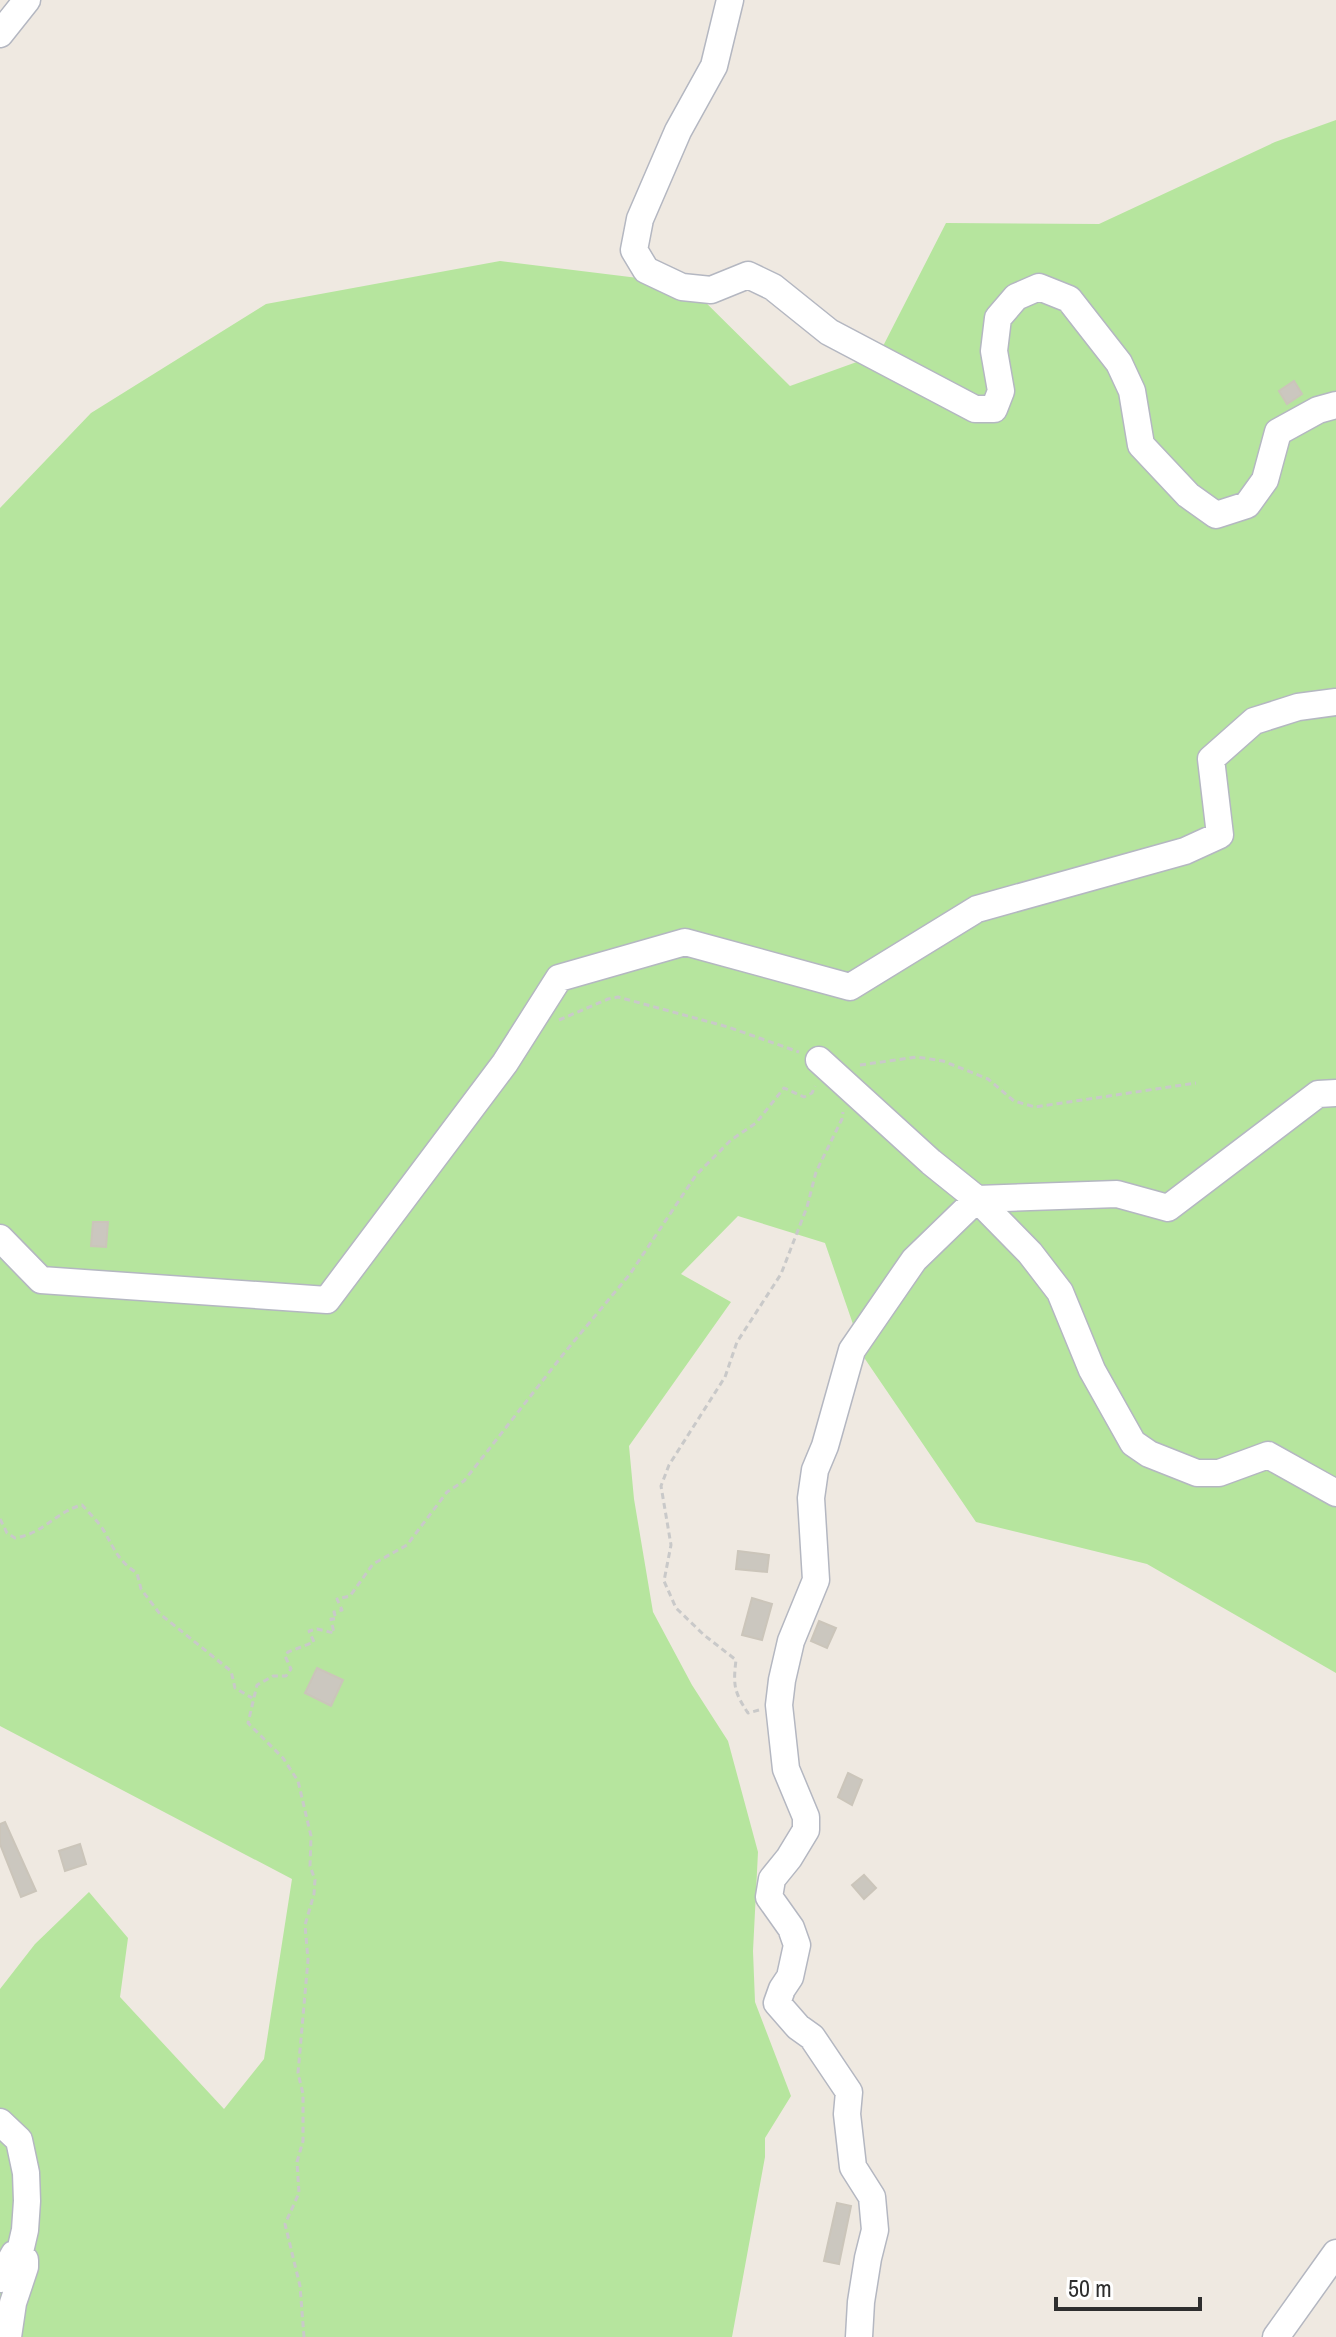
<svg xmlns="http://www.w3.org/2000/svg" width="1336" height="2337" font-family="'Archivo Narrow',sans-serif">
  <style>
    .green { fill: #b6e59e }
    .building { fill: #cbc7bf; stroke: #cbc5ba; stroke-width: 2 }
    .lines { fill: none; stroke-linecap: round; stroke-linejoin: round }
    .minor-casing { stroke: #b4b7c1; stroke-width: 29 }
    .path { stroke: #c9c9c9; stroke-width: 3; stroke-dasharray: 6 4; stroke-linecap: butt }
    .minor { stroke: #fff; stroke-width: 26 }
  </style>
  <rect width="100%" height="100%" fill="#efe9e1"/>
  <path class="green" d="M1336 120V1673L1147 1564 976 1522 865 1359 825 1243 738 1216 681 1274 731 1302 629 1446 634 1499 653 1612 692 1685 728 1741 758 1852 753 1951 755 2002 791 2096 765 2138V2157L732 2337H0V1989L35 1944 89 1892 128 1938 120 1997 224 2109 264 2059 292 1879 0 1726V508L91 413 266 304 500 261 687 284 790 386 879 354 946 223 1099 224 1275 142Z"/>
  <path class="building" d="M1294 381 1302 394 1287 404 1279 391Z
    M93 1222H108L106 1247 91 1246Z
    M738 1551 769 1555 767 1572 736 1569Z
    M752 1598 772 1604 762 1640 742 1635Z
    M819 1621 836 1628 827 1648 811 1641Z
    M317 1668 343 1680 331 1706 305 1693Z
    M848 1773 862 1780 852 1805 838 1797Z
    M5 1822 36 1891 21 1897 0 1844V1824Z
    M80 1844 86 1864 65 1871 59 1851Z
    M864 1875 876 1888 864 1899 852 1885Z
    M837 2203 851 2206 839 2264 824 2261Z"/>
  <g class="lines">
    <g class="minor-casing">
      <path id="minor" d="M730 0 714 66 678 131 640 219 634 250 646 270 682 287 711 290 748 275 773 287 829 332 975 409H994L1001 391 994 351 998 318 1016 297 1039 287 1069 299 1119 363 1132 391 1141 445 1188 495 1216 515 1247 505 1265 480 1278 432 1318 410 1336 405
        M0 34 27 0
        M819 1060 931 1162 977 1199 1030 1253 1060 1292 1092 1370 1133 1443 1149 1454 1197 1473H1219L1268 1455 1336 1493
        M0 1238 41 1280 327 1300 505 1063 559 978 685 942 850 987 977 909 1185 851 1220 835 1211 759 1254 721 1298 707 1336 702
        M0 2122 19 2140 26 2173 27 2201 25 2230 19 2256
        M0 2279 14 2254 25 2260V2267L13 2303 8 2337
        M859 2337 861 2302 868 2258 875 2230 872 2197 853 2167 847 2114 849 2092 812 2037 798 2027 777 2003 782 1989 790 1977 797 1945 791 1928 769 1897 772 1879 789 1858 806 1830V1817L786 1769 779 1705 782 1680 791 1641 816 1580 811 1498 815 1470 825 1446 852 1350 914 1260 977 1199 1117 1194 1168 1208 1318 1094 1336 1093
        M1276 2337 1336 2253"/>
    </g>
    <path class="path" d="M559 1020 608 999 618 997 728 1027 799 1052
      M860 1065 917 1057 943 1061 988 1079 1014 1101 1035 1107 1196 1083
      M0 1519 7 1533 15 1538C43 1534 57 1511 82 1505 89 1513 99 1522 104 1531 115 1550 118 1561 137 1573L141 1589 160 1614 231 1671 235 1688 252 1698
      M759 1710 748 1713C734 1692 733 1685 736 1660L704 1635 676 1608 664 1581 671 1545 661 1486 669 1465 725 1377 737 1342 781 1274 807 1207 816 1172 842 1119 843 1112
      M304 2337 300 2286 285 2224 299 2193 297 2162 303 2141V2094L298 2073 308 1960 305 1925 314 1894 315 1880 310 1866 311 1836 298 1781 283 1758 248 1723 257 1685 273 1676H286L291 1669 285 1656 288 1652 314 1642 309 1631 317 1629 334 1633 331 1619H336L334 1612 342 1610 337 1599 350 1596 373 1564 407 1545 447 1492 464 1481 565 1352 630 1274 696 1175 731 1140 756 1123 784 1088 804 1097 812 1093 815 1086"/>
    <use href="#minor" class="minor"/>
  </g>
  <path d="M1056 2297v12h144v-12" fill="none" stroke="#2e2e2e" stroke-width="4"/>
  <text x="1068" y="2297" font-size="24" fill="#2e2e2e" stroke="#ffffff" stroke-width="6" paint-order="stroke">50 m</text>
</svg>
